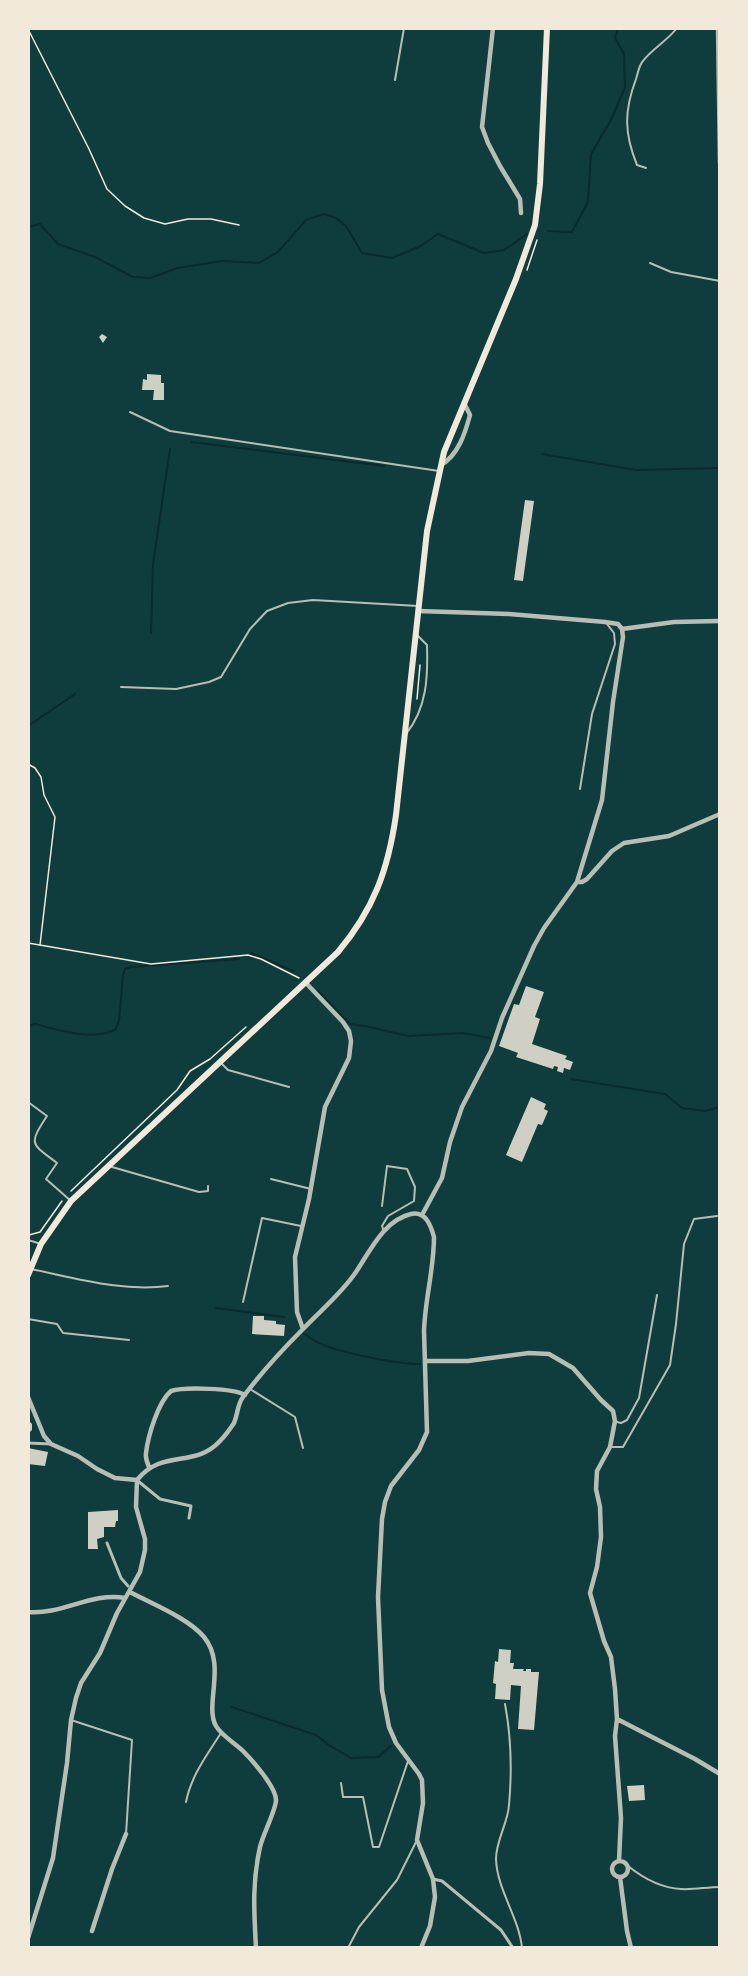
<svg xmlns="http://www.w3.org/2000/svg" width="748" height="1976" font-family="'DM Sans',sans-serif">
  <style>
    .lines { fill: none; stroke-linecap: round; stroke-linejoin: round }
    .stream { stroke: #0a2a2b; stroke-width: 2 }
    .building { fill: #cfcfc3 }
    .path { stroke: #f1e9da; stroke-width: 1.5 }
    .service { stroke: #b8beb3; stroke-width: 2 }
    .pedestrian { stroke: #b8beb3; stroke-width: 3 }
    .minor { stroke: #b8beb3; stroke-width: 4.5 }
    .secondary { stroke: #f1e9da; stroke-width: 6 }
  </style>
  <rect width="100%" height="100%" fill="#0f3d3e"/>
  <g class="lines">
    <path class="stream" d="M28 227 40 224 58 244 95 257 133 277 150 278 178 268 222 261 259 263 278 252 306 220 324 214 336 218 346 226 362 253 392 258 421 246 438 234 484 253 504 250 527 234
      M548 231 572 232 588 202 591 154 612 118 625 87 624 54 615 38 618 28
      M191 442 384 466
      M542 454 636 470 720 468
      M151 633 153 564 170 449
      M28 726 75 694
      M251 953 293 971
      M318 991 350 1024 365 1026 408 1036 463 1033 490 1038
      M28 1026 35 1024C61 1030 89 1041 115 1030L119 1021 123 975 125 969 131 967 239 959
      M571 1079 665 1094 682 1108 705 1111 720 1107
      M216 1308 284 1317
      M304 1334C311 1338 318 1344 326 1346 349 1354 396 1364 420 1364
      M232 1707 316 1735 329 1745 351 1758 378 1757 391 1746"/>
  </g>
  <path class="building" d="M102 334 107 337 103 343 99 337Z
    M147 374 161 375V383H164V400H153L154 390H142L143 379 147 380Z
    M525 500 534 501 523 581 514 580Z
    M526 986 544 992 535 1017 540 1019 532 1044 567 1056 565 1059 573 1062 570 1070 564 1068 563 1073 557 1071 558 1067 554 1066 553 1069 516 1057 518 1053 499 1046 514 1004 519 1005Z
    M531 1097 546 1104 544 1109 548 1111 542 1125 538 1124 522 1162 506 1155Z
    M253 1316H264V1320L276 1321V1324L285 1325 284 1336 252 1334Z
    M28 1420 32 1424V1430L28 1434Z
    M28 1448 48 1452 45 1466 28 1464Z
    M118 1510V1521H116L115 1527H104V1537L97 1539 98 1549H88V1512Z
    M499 1649 511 1650 510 1663H514L513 1669H524L523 1671H526V1669H531V1672H539L534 1730 518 1729 521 1686 511 1685 510 1700 495 1699 496 1684 493 1683 495 1661 498 1662Z
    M644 1785 645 1800 629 1801 627 1786Z"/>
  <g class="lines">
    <path class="path" d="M28 29 89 149 107 189 125 206 144 218 165 224 188 219H211L239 225
      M527 270 537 240
      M417 699 420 665
      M28 764 35 768 41 777 44 795 55 817 40 945
      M28 943 151 964 248 955 261 959 299 978
      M71 1191 177 1090 190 1071 210 1059 246 1027
      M29 1235 40 1232 62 1201"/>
    <path class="service" d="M395 80 404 28
      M646 168 637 165C624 133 624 111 636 79 638 73 639 65 643 61 652 49 667 41 677 28
      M650 263 671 272 720 281
      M130 412 170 431 439 471
      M121 687 176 689 209 682 221 677 250 629 267 611 288 603 313 600 418 606
      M406 734C427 708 428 677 427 645L417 635
      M580 789 592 714 615 644 614 633 607 624
      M221 1063 228 1070 289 1087
      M28 1102 47 1116C28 1145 31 1143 57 1163L46 1179 71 1201
      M112 1167 199 1192 208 1191V1186
      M271 1179 311 1189
      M382 1206 387 1166 407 1169 415 1187 414 1201 388 1216 382 1226 384 1232
      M28 1240 38 1243
      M31 1269C75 1278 122 1292 168 1286
      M243 1302 262 1218 301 1226
      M28 1319 57 1324 63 1333 129 1340
      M250 1389 295 1417 303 1448
      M617 1422 621 1423 627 1420 639 1398 657 1295
      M610 1447H623L670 1365 676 1324 684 1244 694 1219 717 1216
      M505 1704C511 1736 512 1772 509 1805 508 1823 496 1840 496 1859 497 1890 519 1917 522 1948
      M71 1720 132 1740 126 1834
      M341 1783 343 1797H363L373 1847H379L408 1761
      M186 1802C191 1776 207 1755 221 1733
      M628 1866C643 1878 660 1888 681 1889 693 1890 707 1887 720 1887
      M348 1948 359 1927 397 1880 416 1842"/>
    <path class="pedestrian" d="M28 1443 51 1444
      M138 1481 160 1499 191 1506 189 1518
      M107 1543 121 1578 128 1586
      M433 1879 442 1881 501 1930 513 1948"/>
    <path class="minor" d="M493 28 482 127 488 143 500 166 520 199 521 213
      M718 28 720 163
      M441 465C458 455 465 434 470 415L464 403
      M418 611 509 614 605 622 618 624 622 629
      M622 629 674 622 720 621
      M577 882H582L587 879 612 851 624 843 669 836 720 814
      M422 1215 442 1178 450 1142 462 1107 491 1051 502 1018 534 946 544 928 577 882 602 800 613 702 623 637 622 629
      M303 1329 297 1312 295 1257 309 1199 325 1107 349 1058 351 1041 349 1031 343 1022 306 983
      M425 1361H468L529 1353 549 1354 573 1368 601 1400 613 1411 615 1421 610 1447 597 1471 596 1489 600 1507 601 1537 597 1567 590 1593 604 1641 611 1657 615 1689 617 1719 615 1736 621 1818 619 1861
      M28 1397 44 1436 51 1444 78 1456 97 1469 115 1478 137 1480
      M149 1467C147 1462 145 1458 146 1453 148 1436 158 1402 171 1391 184 1387 234 1388 245 1395
      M130 1592C152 1604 188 1618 204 1637 227 1665 204 1705 216 1726 222 1736 235 1743 243 1751 252 1760 276 1787 276 1800 276 1810 263 1834 260 1847 252 1883 254 1911 256 1948
      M28 1612C62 1615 91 1592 125 1598
      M617 1719 695 1759 720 1774
      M612 1869a8 8 0 1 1 16 0a8 8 0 1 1-16 0Z
      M620 1877 627 1931 631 1948
      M92 1931 112 1869 126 1834
      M28 1938 53 1858 67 1763 71 1720 76 1698 81 1683 100 1653 117 1613 140 1572 145 1550V1539L136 1507 137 1480C163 1448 194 1469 220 1441 225 1436 230 1429 234 1423 238 1414 237 1405 243 1397 261 1373 282 1350 303 1329 321 1310 341 1294 356 1272 370 1251 384 1220 411 1214 426 1211 431 1226 434 1237 434 1269 425 1299 424 1331L427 1432 419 1450 391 1486 385 1502 382 1519 378 1597 382 1690 389 1727 396 1743 419 1774 422 1780 423 1803 417 1840 433 1879 435 1897 430 1926 421 1948"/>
    <path class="secondary" d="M28 1275 41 1244 71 1201 338 952C374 909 388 870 396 815L427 531 444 452 516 279 535 225 540 184 547 28"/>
  </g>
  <rect width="748" height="1976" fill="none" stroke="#f1e9da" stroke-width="60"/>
</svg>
